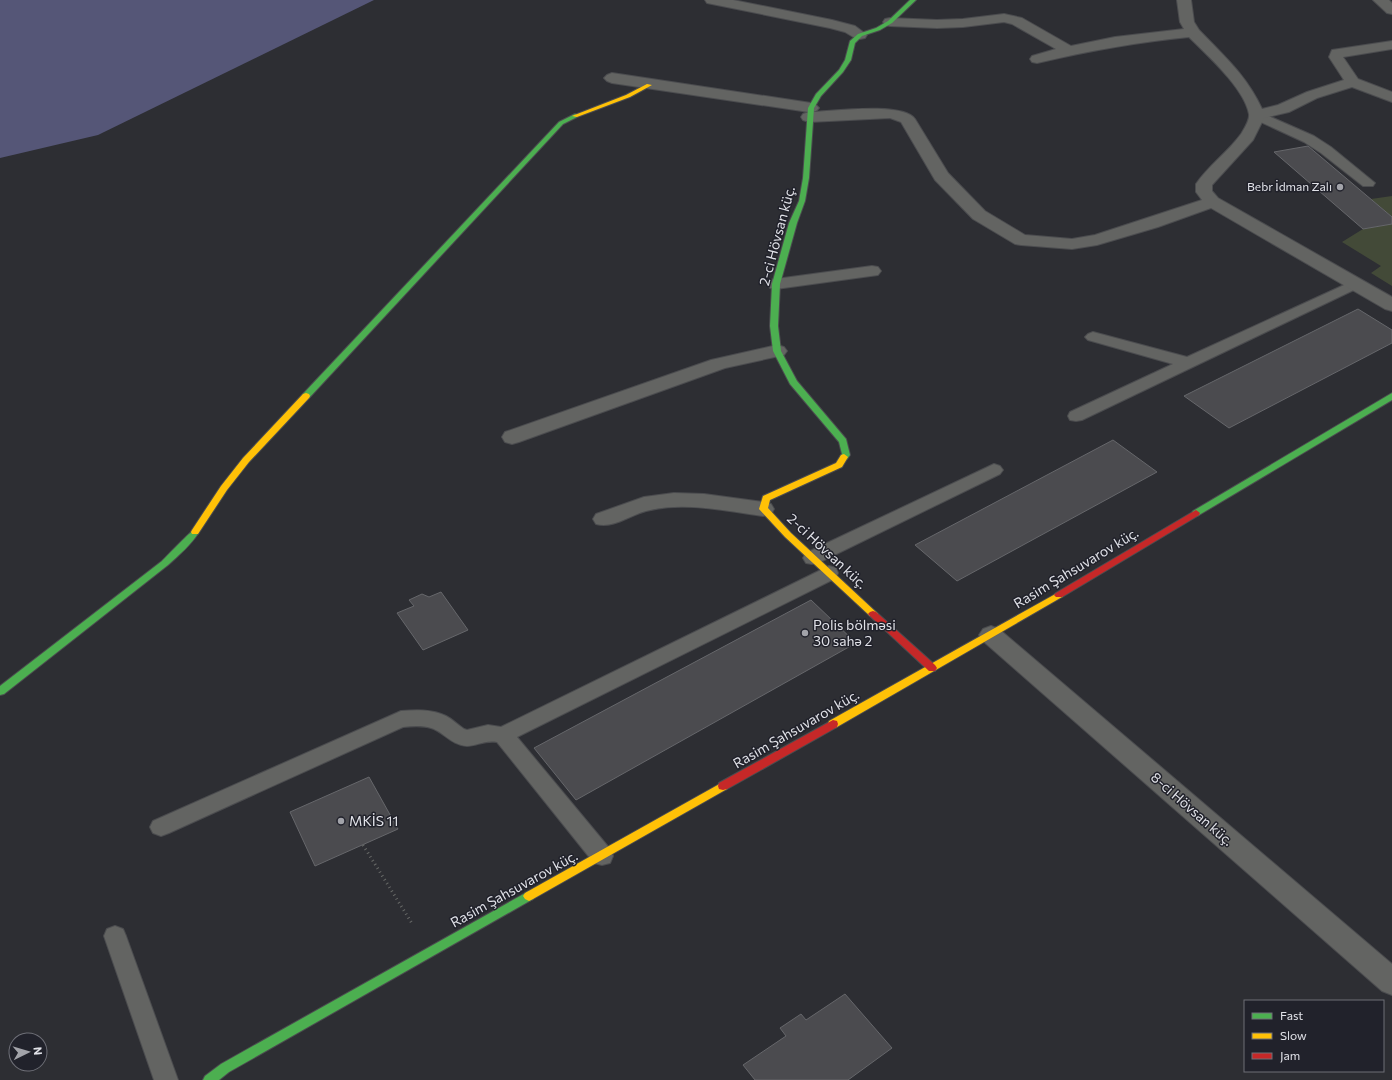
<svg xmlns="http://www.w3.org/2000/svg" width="1392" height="1080" font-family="Commissioner,sans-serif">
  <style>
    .green { fill: #434a38 }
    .water { fill: #555677 }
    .building { fill: #4b4b4f; stroke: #66676b }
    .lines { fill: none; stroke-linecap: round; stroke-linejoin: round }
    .lane-casing { stroke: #4b4c4f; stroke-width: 2 }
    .street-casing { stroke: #4b4c4f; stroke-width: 2 }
    .fast-casing { stroke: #4b4c4f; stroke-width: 2 }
    .slow-casing { stroke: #4b4c4f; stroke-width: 2 }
    .jam-casing { stroke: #4b4c4f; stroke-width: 2 }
    .path { stroke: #676967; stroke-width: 3; stroke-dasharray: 1 3.5; stroke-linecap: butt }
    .lane { fill: #636462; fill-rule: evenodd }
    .street { fill: #636462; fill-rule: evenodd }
    .fast { fill: #4caf50; fill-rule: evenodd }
    .slow { fill: #ffc107; fill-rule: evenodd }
    .jam { fill: #c62828; fill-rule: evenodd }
    .poi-dot { fill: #a2a3a9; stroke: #21222b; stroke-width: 1.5 }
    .labels { text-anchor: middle; stroke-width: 3; stroke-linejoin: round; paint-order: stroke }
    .far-poi-label { font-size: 12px; fill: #e1e2e8; stroke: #21222b; text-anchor: end }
    .street-label { font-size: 14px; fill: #e1e2e8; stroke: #21222b }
    .poi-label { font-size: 14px; fill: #e1e2e8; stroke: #21222b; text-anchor: start }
  </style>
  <rect width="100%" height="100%" fill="#2d2e33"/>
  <path class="green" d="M1392 196V217L1371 199Z
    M1392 224V286L1371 273 1381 266 1342 242 1363 229Z"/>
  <path class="water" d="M0 0H374L98 135 0 158Z"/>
  <path class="building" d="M1308 146 1392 217V224L1363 229 1274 152Z
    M1358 309 1392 330V343L1229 428 1184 396Z
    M1113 440 1157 472 957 581 915 545Z
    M441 592 468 630 423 650 397 613 414 606 409 600 422 594 429 597Z
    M811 600 856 643 576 800 534 748Z
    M369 777 398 829 315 866 290 812Z
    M845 994 892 1048 848 1080H755L743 1065 786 1036 780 1028 801 1014 806 1020Z"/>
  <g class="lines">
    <g class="lane-casing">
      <path id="lane" d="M1257 111 1314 136 1331 147 1375 183 1373 186H1363L1321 153 1304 142 1252 118 1251 115 1252 112Z
        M1355 280 1360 281 1362 284 1360 287 1082 420 1076 421 1070 420 1068 416 1070 412 1173 364 1088 340 1085 337 1088 334 1093 332 1187 357Z
        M994 464 1000 466 1003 470 1000 474 818 563 812 564 806 563 803 558 806 553Z
        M829 566 836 568 838 573 836 578 517 737 610 849 613 856 610 863 602 865 594 863 497 742C484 740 477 746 467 746 451 745 444 732 431 728 422 725 412 726 403 727L169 833 161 836 153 833 150 827 153 821 401 711C415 710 432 709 446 716 452 719 458 725 464 729L467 730 488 725 501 727Z
        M115 926 123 929 126 936 178 1080H154L104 936 107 929Z"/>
    </g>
    <g class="street-casing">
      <path id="street" d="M705 0H733L832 20 855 26 867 35 865 38 860 39 855 38 845 32 830 28 712 4 707 3Z
        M1177 0H1191L1194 22 1199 30C1224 56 1247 76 1262 109L1278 105 1307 92 1344 80 1329 57 1332 50 1392 41V49L1343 57 1358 79 1392 92V102L1352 87 1317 98 1289 112 1264 118 1253 140 1212 185V191L1218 198 1392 297V311L1385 309 1211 208 1158 227 1097 245 1072 249 1021 245 1015 244 973 219 935 180 901 122 890 118 809 122 803 120 801 117 803 114 809 112 612 83 607 81 604 78 607 75 612 73 811 103 816 105 819 108 816 111 813 112C834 111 903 102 915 119L948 173 985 211 1025 235 1072 239 1095 235 1202 200 1196 192V184C1208 166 1228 152 1241 134 1244 129 1250 120 1249 114 1244 88 1208 56 1189 37 1138 42 1088 51 1037 63L1032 62 1030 59 1032 56 1056 49 1012 24 1004 22 963 27 937 28 890 26 885 25 883 22 885 19 890 18 937 20 963 19 1004 14 1022 18 1071 46 1115 37 1184 29 1180 22Z
        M1373 0H1389L1392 3V14L1387 13Z
        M872 266 878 267 881 271 878 275 776 289 770 288 767 284 770 280 776 279Z
        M777 345 784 347 787 351 784 355 725 368 519 442 512 444 505 442 502 437 505 432 711 360Z
        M674 493 704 494 763 502 771 504 774 509 771 514 763 516C726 511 683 501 646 511 630 515 613 529 596 524L593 519 596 514 644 497Z
        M991 626 999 629 1392 964V995L1382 991 983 641 979 635 983 629Z"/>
    </g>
    <g class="fast-casing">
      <path id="fast" d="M910 0H916L892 23 880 30 862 36 855 43 851 60 843 72 821 96 814 108 809 178 805 201 797 223 780 284 778 326 781 351 797 381 846 439 850 455 847 459 844 460 840 457 842 454 839 442 790 384 773 351 770 326 772 284 789 223 799 201 803 178 808 108 816 94 839 70 845 60 850 41 858 34 876 28 888 21Z
        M575 114 577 115V117L563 124 309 398H303L302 396 303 394 559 122Z
        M1392 393V400L1199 515 1196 516 1192 513 1193 511Z
        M195 529 199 532C191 545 179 555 168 565L4 694 0 695V686L162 561C167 556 192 530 195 529Z
        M529 891 533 893 535 896 533 899 229 1072 219 1080H203L205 1076 221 1064Z"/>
    </g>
    <g class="slow-casing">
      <path id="slow" d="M647 84 652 85 630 97 577 117 572 116 626 95Z
        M306 393 309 394 310 396 309 398 249 462 227 490 198 534H192L191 532 192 530 221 486 243 458 303 394Z
        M844 454 848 457 842 467 770 500 768 508 791 533 876 612 878 614 876 616H870L785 537 759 509 763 496 836 463 841 455Z
        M1059 592 1062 593 1064 595 1062 597 837 727 833 728 829 727 828 724 829 721Z
        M723 782 727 783 728 786 727 789 533 899 529 901 525 899 523 896 525 893Z"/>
    </g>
    <g class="jam-casing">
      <path id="jam" d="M1196 510 1200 513 1199 515 1062 597H1056L1054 595 1056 593Z
        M873 611 876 612 935 665 937 668 935 671H929L870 616 868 614 870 612Z
        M833 720 837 721 838 724 837 727 727 789 723 790 719 789 718 786 719 783Z"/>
    </g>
    <path class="path" d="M363 845 413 925"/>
    <use href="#lane" class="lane"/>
    <use href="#street" class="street"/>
    <use href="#fast" class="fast"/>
    <use href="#slow" class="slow"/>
    <use href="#jam" class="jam"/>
  </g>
  <g class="poi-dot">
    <circle cx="1340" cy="187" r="4"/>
    <circle cx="805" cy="633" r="4"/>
    <circle cx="341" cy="821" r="4"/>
  </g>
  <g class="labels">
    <g class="far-poi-label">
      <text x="1332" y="191">Bebr İdman Zalı</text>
    </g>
    <g class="street-label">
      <text transform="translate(777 236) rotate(-75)" y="5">2-ci Hövsan küç.</text>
      <text transform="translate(827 551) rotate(43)" y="5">2-ci Hövsan küç.</text>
      <text transform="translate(1076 568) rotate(-31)" y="5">Rasim Şahsuvarov küç.</text>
      <text transform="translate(796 729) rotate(-30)" y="5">Rasim Şahsuvarov küç.</text>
      <text transform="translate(1192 809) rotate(41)" y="5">8-ci Hövsan küç.</text>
      <text transform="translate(514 889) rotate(-29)" y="5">Rasim Şahsuvarov küç.</text>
    </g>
    <g class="poi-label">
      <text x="813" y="630">Polis bölməsi<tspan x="813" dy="16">30 sahə 2</tspan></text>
      <text x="349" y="826">MKİS 11</text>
    </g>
  </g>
  <rect x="1244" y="1000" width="140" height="72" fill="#21222b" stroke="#6e6f77"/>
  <rect x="1252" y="1013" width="20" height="6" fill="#4caf50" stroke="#6e6f77"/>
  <text x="1280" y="1020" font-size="12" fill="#e1e2e8">Fast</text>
  <rect x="1252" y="1033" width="20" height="6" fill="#ffc107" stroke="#6e6f77"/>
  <text x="1280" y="1040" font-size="12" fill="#e1e2e8">Slow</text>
  <rect x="1252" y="1053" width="20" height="6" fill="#c62828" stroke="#6e6f77"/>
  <text x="1280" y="1060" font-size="12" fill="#e1e2e8">Jam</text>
  <g transform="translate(28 1052) rotate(85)"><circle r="19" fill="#21222b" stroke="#6e6f77"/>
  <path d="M0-3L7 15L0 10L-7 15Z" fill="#a2a3a9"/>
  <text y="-6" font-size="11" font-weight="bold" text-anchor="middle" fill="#e1e2e8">N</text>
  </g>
</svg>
